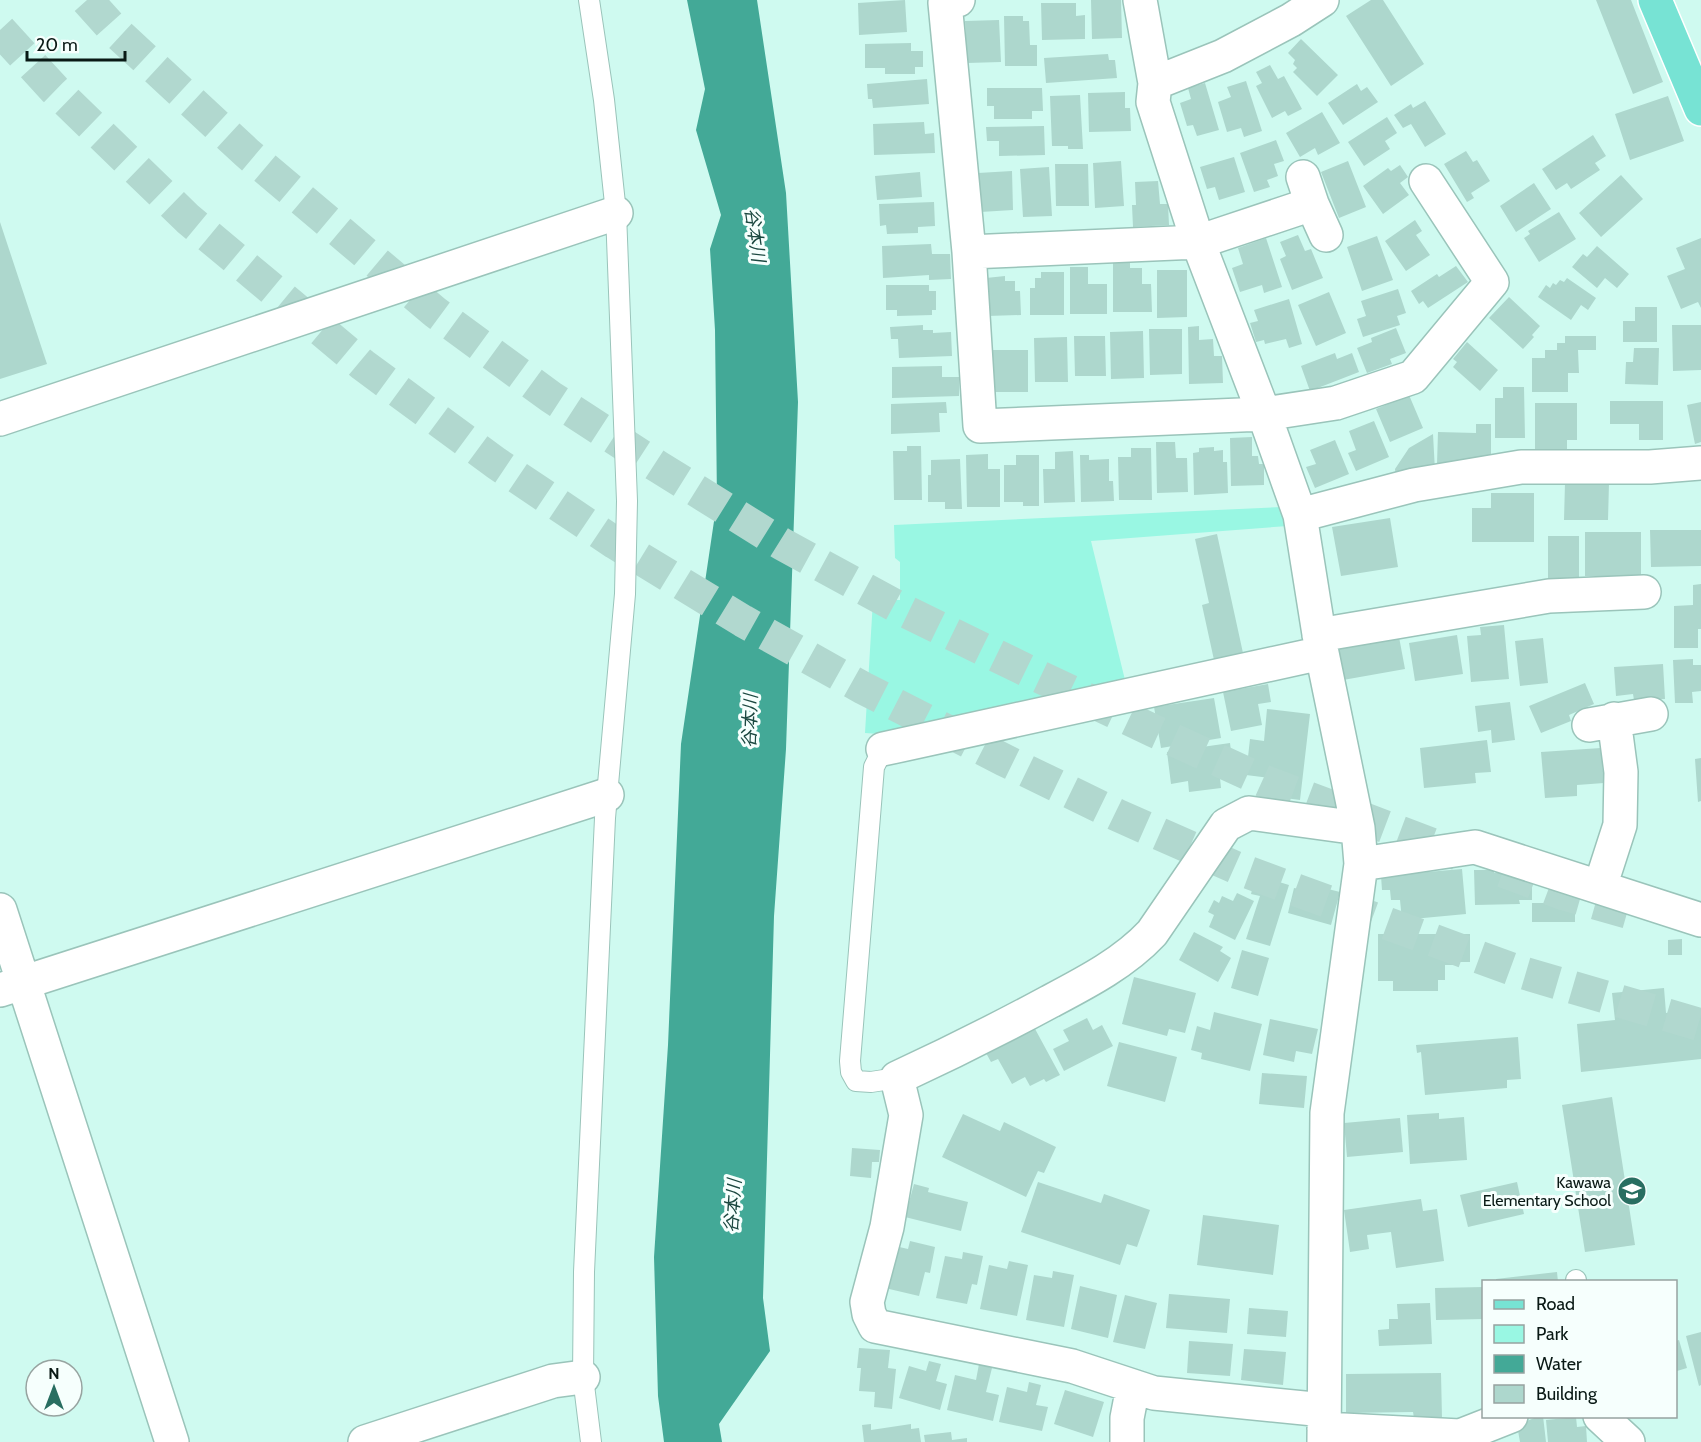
<svg xmlns="http://www.w3.org/2000/svg" width="1701" height="1442" font-family="Cabin,'Noto Sans JP',sans-serif">
  <style>
    .green { fill: #99f7e3 }
    .water { fill: #43a997 }
    .building { fill: #add7cd }
    .lines { fill: none; stroke-linecap: round; stroke-linejoin: round }
    .highway-tunnel { stroke: #b1d8cf; stroke-width: 33; stroke-dasharray: 33 16; stroke-linecap: butt }
    .lane-casing { stroke: #9ac4ba; stroke-width: 22 }
    .street-casing { stroke: #9ac4ba; stroke-width: 36 }
    .primary-casing { stroke: #fff; stroke-width: 36 }
    .lane { stroke: #fff; stroke-width: 20 }
    .street { stroke: #fff; stroke-width: 33 }
    .primary { stroke: #77e3d4; stroke-width: 33 }
    .labels { text-anchor: middle; stroke-width: 6; stroke-linejoin: round; paint-order: stroke }
    .poi-label { font-size: 16px; fill: #091915; stroke: #f6fffd; text-anchor: end }
    .water-label { font-size: 18px; font-style: italic; fill: #1b4840; stroke: #f6fffd }
  </style>
  <rect width="100%" height="100%" fill="#cffaf0"/>
  <path class="green" d="M1282 507 1288 526 1091 541 1125 680 894 735 865 733 873 600H900V562L895 558 894 525Z"/>
  <path class="water" d="M687 0H757L786 193 798 402 786 749 774 916 763 1298 770 1351 719 1424 722 1442H664L658 1396 654 1257 668 1045 681 744 717 501 715 330 710 249 721 215 696 130 705 89Z"/>
  <path class="building" d="M905 0 907 32 859 35 858 3Z
    M1091 0H1121L1122 38 1092 39Z
    M1371 0H1383L1424 64 1391 86 1346 16Z
    M1596 0H1631L1663 82 1633 94Z
    M1041 3H1076V16L1085 15V39L1042 40Z
    M1004 16H1023V21H1029L1030 45H1037V66H1005Z
    M999 20 1001 62 967 63 965 21Z
    M1301 39 1338 75 1317 96 1293 72 1297 68 1293 64 1295 60 1288 53Z
    M911 43V51H923V67H915V74H885V68H865V44Z
    M1108 54 1109 60H1115L1117 78 1046 83 1044 58Z
    M1270 65 1278 79 1284 76 1302 109 1288 116 1285 111 1272 118 1256 86 1262 83 1256 72Z
    M927 79 929 104 873 108 872 99H868L867 84Z
    M1246 81 1262 131 1244 137 1241 128 1227 132 1218 102 1231 97 1227 87Z
    M1205 83 1219 130 1197 136 1193 125 1187 126 1180 103 1191 99 1188 88Z
    M1357 84 1361 91 1367 87 1378 102 1343 125 1328 103Z
    M987 88H1042L1043 111H1032V119H994V106H987Z
    M1125 92V108H1130L1131 131 1089 132 1088 93Z
    M1080 95 1083 149H1068V146H1052L1050 96Z
    M1668 96 1684 141 1630 160 1615 114Z
    M1425 101 1446 134 1425 147 1411 124 1403 128 1394 115 1411 104 1413 108Z
    M1322 112 1340 143 1318 155 1315 148 1300 157 1286 133Z
    M1387 117 1397 133 1385 141 1390 149 1364 166 1348 142Z
    M924 122 925 134 934 133 935 153 874 155 873 124Z
    M1044 126 1045 155 999 156V141H987L986 127Z
    M1593 135 1606 156 1595 163 1600 170 1571 189 1567 183 1556 190 1542 169Z
    M1276 140 1284 161 1274 164 1278 176 1267 180 1270 187 1254 192 1240 153Z
    M1466 151 1473 162 1477 160 1490 181 1471 193 1474 198 1467 202 1444 164Z
    M1234 157 1245 192 1219 200 1215 187 1207 189 1200 167Z
    M1121 161 1124 206 1095 208 1093 163Z
    M1348 161 1366 207 1339 218 1321 172Z
    M1055 164H1088L1089 206H1056Z
    M1400 165 1408 177 1400 183 1409 195 1383 214 1363 186 1388 168 1391 171Z
    M1049 167 1052 216 1023 217 1020 169Z
    M1012 171 1013 210 980 212 978 173Z
    M920 172 922 197 877 200 875 176Z
    M1621 175 1643 199 1601 237 1579 213Z
    M1158 181 1160 204H1168L1169 225 1133 227 1132 205H1136L1135 182Z
    M1534 183 1551 209 1516 232 1500 206Z
    M934 202 935 226 918 227V233L887 234 886 225 880 226 879 204Z
    M1559 212 1576 239 1539 262 1524 238 1530 234 1528 231Z
    M1415 220 1422 231 1416 235 1430 255 1406 271 1385 241Z
    M0 222 47 364 0 379Z
    M1298 235 1305 251 1311 249 1323 278 1292 290 1280 259 1286 256 1280 242Z
    M1377 236 1393 280 1362 291 1347 247Z
    M1266 238 1282 287 1264 293 1262 285 1240 292 1232 268 1243 264 1238 248Z
    M1701 238V308L1698 302 1681 309 1667 276 1685 269 1676 248Z
    M931 244 932 254H950L951 279 929 280V275L883 278 882 246Z
    M1597 246 1629 274 1617 288 1605 278 1597 288 1572 267 1583 254 1587 257Z
    M1113 262H1130V268H1142V284H1151L1152 312H1113Z
    M1456 266 1468 282 1428 308 1423 301 1419 304 1411 291 1437 274 1439 277Z
    M1070 267H1088V284H1107V314H1070Z
    M1157 270H1187V317L1157 318Z
    M1041 272H1064V315H1030V288H1035V278H1041Z
    M1005 276V281H1015V291H1020L1021 315 987 316 986 278Z
    M1567 278 1596 298 1588 310 1581 305 1571 320 1538 297 1546 285 1550 288 1553 283 1556 285 1560 280 1564 282Z
    M886 285H929V291H936V310H932V315L897 316V310H886Z
    M1398 289 1406 313 1397 316 1400 325 1363 337 1357 319 1366 316 1361 301Z
    M1329 292 1346 333 1316 346 1298 305Z
    M1509 297 1540 326 1532 335 1534 337 1523 349 1489 318Z
    M1289 299 1302 344 1289 348 1286 339 1265 344 1264 340 1256 342 1250 323 1258 321 1254 310Z
    M1635 307H1657V342H1623V321H1635Z
    M923 325V330H933V333L951 332 952 356 899 358 898 339H891L890 327Z
    M1672 325H1701V370L1673 371Z
    M1199 326V340L1213 339 1214 356H1222L1223 383 1189 384 1188 327Z
    M1396 328 1406 353 1390 359 1392 364 1367 373 1357 348 1372 342 1371 338Z
    M1149 329H1182V374L1150 375Z
    M1143 331 1144 378 1111 379 1110 332Z
    M1074 336H1105L1106 376H1075Z
    M1565 336H1596V350H1578L1579 373H1568V392H1532V358H1545V350H1557V343H1565Z
    M1067 337 1068 382H1035L1034 338Z
    M1467 342 1498 370 1480 391 1453 367 1457 362 1453 359Z
    M1634 348H1659L1658 385 1625 384 1626 362H1633Z
    M993 350H1028V392H993Z
    M1335 353 1337 359 1352 353 1359 372 1310 391 1301 366Z
    M942 366V377H959V396L892 398V367Z
    M1503 387H1524L1525 438H1495V398H1503Z
    M1409 395 1423 428 1390 442 1376 409Z
    M1610 401H1663V440H1639V424H1610Z
    M946 402 947 413H939L940 432 891 434V404Z
    M1701 402V442L1695 444 1687 405Z
    M1535 403H1577V440H1567V449H1535Z
    M1374 421 1389 457 1356 471 1348 453 1356 450 1349 431Z
    M1476 424H1491V465L1437 464 1438 432 1476 433Z
    M1433 434 1435 471 1396 479 1395 469 1409 448Z
    M1252 437V456H1258L1259 464H1264V485L1231 486 1230 438Z
    M1335 440 1349 474 1315 488 1306 467 1316 464 1310 450Z
    M1156 442H1175L1176 458H1187L1188 492 1157 493Z
    M907 446H921L922 500H894L893 451H907Z
    M1214 447V451L1223 450V462H1227L1228 493 1194 495 1193 453 1199 452V448Z
    M1131 448H1151L1152 500H1119L1118 457H1131Z
    M1073 451 1075 502 1044 503 1043 469H1055V452Z
    M988 454V469H1000V507H967L966 455Z
    M1016 455H1039V506H1023V502H1004V465H1016Z
    M1080 455H1089V460L1109 459V481H1113L1114 501 1081 502Z
    M960 459 962 509H945V502H928V475H931V460Z
    M1565 483H1609L1608 520H1564Z
    M1491 493H1534V542H1472V508H1491Z
    M1390 518 1398 567 1341 576 1332 527Z
    M1650 530H1701V566L1651 567Z
    M1585 532H1641V576H1585Z
    M1217 534 1243 653 1214 660 1202 605 1209 603 1195 539Z
    M1548 536H1579V581H1548Z
    M1701 584V629H1698V648H1674V606L1693 605V585Z
    M1504 625 1509 679 1471 682 1467 636 1481 635 1480 627Z
    M1457 635 1463 674 1415 681 1409 643Z
    M1399 637 1405 669 1343 680 1338 648Z
    M1543 638 1548 683 1520 686 1515 641Z
    M1693 659V665H1701V691L1692 692 1693 703H1675L1673 660Z
    M1663 664 1665 699 1634 700 1633 694 1616 696 1614 667Z
    M1585 683 1594 704 1569 715 1571 721 1541 733 1529 706Z
    M1268 684 1271 702 1258 704 1262 725 1231 731 1223 692Z
    M1214 698 1221 738 1161 748 1154 707Z
    M1510 702 1515 740 1492 743 1491 730 1478 732 1475 706Z
    M1267 709 1310 714 1300 800 1277 797 1279 779 1246 775 1250 739 1264 741Z
    M1487 740 1491 772 1475 773 1476 783 1424 788 1420 748Z
    M1230 743 1234 776 1220 778 1221 788 1189 792 1188 781 1171 784 1167 752Z
    M1601 748 1604 783 1577 785V796L1545 798 1541 752Z
    M1701 758V801L1698 802 1695 759Z
    M1462 869 1466 914 1402 920 1400 900H1391L1390 890H1382L1381 876Z
    M1474 870H1494V873H1513V878H1532V900H1519L1520 904 1475 905Z
    M1266 878 1289 885 1270 946 1246 939 1260 896 1251 894 1254 882 1263 885Z
    M1312 885 1340 892 1331 925 1288 913 1294 888 1310 891Z
    M1237 893 1254 901 1235 940 1209 927 1214 915 1208 912 1214 900 1219 903 1222 896 1233 901Z
    M1546 896H1575V922H1532V903H1546Z
    M1194 932 1223 947 1220 951 1231 958 1218 982 1179 960Z
    M1378 934H1470V962H1453V965H1445V980H1438V991H1393V981H1378Z
    M1682 939V955H1668V940Z
    M1242 950 1269 958 1258 996 1231 988Z
    M1134 977 1196 993 1185 1033 1169 1029 1167 1036 1122 1024Z
    M1664 988 1666 1013 1701 1009V1059L1581 1072 1577 1024 1615 1020 1612 993Z
    M1214 1012 1262 1024 1250 1071 1201 1059 1202 1053 1191 1050 1197 1026 1210 1030Z
    M1087 1018 1093 1030 1102 1025 1113 1046 1064 1071 1053 1049 1069 1041 1063 1030Z
    M1270 1019 1318 1029 1312 1054 1296 1051 1294 1062 1263 1055Z
    M1034 1027 1060 1075 1046 1082 1044 1079 1030 1086 1025 1077 1012 1084 998 1059 991 1062 986 1053Z
    M1518 1037 1521 1079 1507 1080V1088L1425 1095 1421 1052 1417 1053 1416 1045Z
    M1119 1042 1177 1057 1165 1102 1107 1086Z
    M1262 1073 1307 1076 1304 1108 1259 1104Z
    M1612 1097 1635 1245 1585 1252 1562 1105Z
    M1439 1113V1119L1464 1117 1467 1160 1410 1164 1407 1115Z
    M963 1114 1000 1131 1004 1122 1056 1147 1044 1173 1038 1171 1026 1197 942 1157Z
    M1400 1118 1403 1152 1347 1157 1344 1123Z
    M852 1148 880 1150 879 1162H872L871 1178 850 1176Z
    M1038 1182 1101 1203 1104 1194 1150 1210 1137 1247 1127 1244 1120 1265 1021 1232Z
    M1517 1182 1524 1214 1468 1227 1460 1195Z
    M914 1184 929 1188 928 1192 968 1202 961 1231 905 1217Z
    M1421 1199 1423 1211 1437 1209 1444 1261 1396 1268 1391 1232 1367 1235 1369 1249 1350 1252 1344 1210Z
    M1203 1215 1279 1225 1273 1275 1197 1265Z
    M910 1241 935 1247 930 1273 925 1272 919 1296 885 1288 895 1246 908 1249Z
    M963 1252 983 1256 977 1285 972 1284 967 1304 936 1298 945 1256 962 1259Z
    M1009 1261 1028 1265 1017 1316 980 1309 989 1265 1007 1269Z
    M1053 1271 1074 1275 1064 1327 1026 1320 1034 1275 1052 1278Z
    M1557 1272 1558 1282H1496V1279Z
    M1080 1286 1117 1295 1108 1338 1071 1329Z
    M1484 1287V1319L1436 1320 1435 1288Z
    M1169 1294 1230 1299 1227 1333 1166 1328Z
    M1125 1295 1157 1303 1145 1349 1113 1342Z
    M1430 1303 1432 1344 1379 1346 1378 1330 1389 1329V1319H1398L1397 1304Z
    M1249 1308 1288 1311 1286 1337 1247 1334Z
    M1701 1332V1385L1699 1386 1686 1336Z
    M1679 1340 1687 1368 1677 1371 1676 1365V1341Z
    M1189 1341 1233 1344 1230 1376 1187 1373Z
    M859 1348 890 1350 888 1368 896 1369 892 1409 874 1407 875 1392 859 1391 861 1368H857Z
    M1244 1349 1286 1352 1283 1385 1241 1380Z
    M929 1361 941 1364 936 1381 947 1384 940 1410 899 1398 909 1366 926 1371Z
    M979 1364 992 1368 986 1392 999 1395 993 1421 947 1410 955 1375 976 1380Z
    M1441 1373 1442 1418H1414L1413 1412 1346 1413V1374Z
    M1029 1382 1041 1385 1036 1405 1048 1407 1042 1431 999 1422 1007 1387 1027 1392Z
    M1065 1390 1104 1402 1093 1437 1054 1424Z
    M1539 1416H1543L1546 1442H1520L1517 1425Z
    M1576 1417 1577 1427 1586 1426 1587 1442H1548L1546 1420Z
    M871 1424V1430L911 1424V1429L919 1428 921 1442H864L862 1425Z
    M951 1432 952 1440 967 1438V1442H925L924 1435Z"/>
  <g class="lines">
    <path class="highway-tunnel" d="M87 0 113 29 247 153 435 312 551 397 657 466 782 544 905 611 1036 675 1154 731 1266 782 1458 854
      M0 30 55 90 188 219 363 365 496 463 615 543 743 621 863 688 1004 760 1117 815 1239 869 1517 971 1701 1025
      M1503 871 1564 894 1634 914"/>
    <g class="lane-casing">
      <path id="lane" d="M589 0 604 100 616 213 627 501 625 594 605 818 584 1272 583 1377 591 1442
        M883 749 874 767 850 1061 851 1072 856 1081 871 1082 897 1078
        M1576 1282V1280"/>
    </g>
    <g class="street-casing">
      <path id="street" d="M958 0 945 3 969 252 980 426 1264 414 1336 403 1413 377 1492 282 1426 181
        M1140 0 1155 83 1153 102 1198 242 1264 414 1300 515 1322 653 1358 828 1361 864 1327 1113 1324 1442
        M1155 83 1223 56 1291 20 1322 0
        M1303 177 1312 204 1326 235
        M969 252 1198 242 1312 204
        M0 419 616 213
        M1300 515 1414 485 1521 467H1650L1701 463
        M1319 635 1549 596 1644 592
        M1589 725 1651 714
        M883 749 1322 653
        M1361 864 1475 847 1701 920
        M1600 887 1620 825 1621 772 1614 719
        M0 910 172 1442
        M0 990 607 795
        M1324 1410 1154 1393 1072 1366 875 1326 869 1314 867 1302 887 1227 906 1115 897 1078C949 1054 999 1029 1049 1002 1085 983 1124 963 1152 933L1226 825 1249 813 1358 828
        M1600 1416 1628 1442
        M1324 1429 1460 1436 1511 1416
        M365 1442 553 1381 583 1377
        M1127 1442V1418L1133 1387"/>
    </g>
    <g class="primary-casing">
      <path id="primary" d="M1655 0 1701 109"/>
    </g>
    <use href="#lane" class="lane"/>
    <use href="#street" class="street"/>
    <use href="#primary" class="primary"/>
  </g>
  <defs>
    <g id="school-disc" transform="scale(1.5)"><circle r="9.5" fill="#296e61" stroke="#f6fffd"/><path d="M0-5L7-2L0 1L-7-2ZM-4 1L0 2.5L4 1V4Q0 6-4 4Z" fill="#fff"/></g>
  </defs>
  <g fill-rule="evenodd">
    <use href="#school-disc" x="1632" y="1191"/>
  </g>
  <g class="labels">
    <g class="poi-label">
      <text x="1611" y="1188">Kawawa<tspan x="1611" dy="18">Elementary School</tspan></text>
    </g>
    <g class="water-label">
      <text transform="translate(755 235) rotate(82)" y="6">谷本川</text>
      <text transform="translate(750 721) rotate(-88)" y="6">谷本川</text>
      <text transform="translate(733 1206) rotate(-86)" y="6">谷本川</text>
    </g>
  </g>
  <rect x="1482" y="1280" width="195" height="138" fill="#f6fffd" stroke="#97a3a0" stroke-width="1.5"/>
  <rect x="1494" y="1300" width="30" height="9" fill="#77e3d4" stroke="#97a3a0" stroke-width="1.5"/>
  <text x="1536" y="1310" font-size="18" fill="#091915">Road</text>
  <rect x="1494" y="1325" width="30" height="18" fill="#99f7e3" stroke="#97a3a0" stroke-width="1.5"/>
  <text x="1536" y="1340" font-size="18" fill="#091915">Park</text>
  <rect x="1494" y="1355" width="30" height="18" fill="#43a997" stroke="#97a3a0" stroke-width="1.5"/>
  <text x="1536" y="1370" font-size="18" fill="#091915">Water</text>
  <rect x="1494" y="1385" width="30" height="18" fill="#add7cd" stroke="#97a3a0" stroke-width="1.5"/>
  <text x="1536" y="1400" font-size="18" fill="#091915">Building</text>
  <g transform="translate(54 1388)"><circle r="28" fill="#f6fffd" stroke="#97a3a0" stroke-width="1.5"/>
  <path d="M0-4.5L10 22L0 15L-10 22Z" fill="#296e61"/>
  <text y="-9" font-size="16" font-weight="bold" text-anchor="middle" fill="#091915">N</text>
  </g>
  <path d="M27 51v9h98v-9" fill="none" stroke="#091915" stroke-width="3"/>
  <text x="36" y="51" font-size="18" fill="#091915" stroke="#f6fffd" stroke-width="4.5" paint-order="stroke">20 m</text>
</svg>
